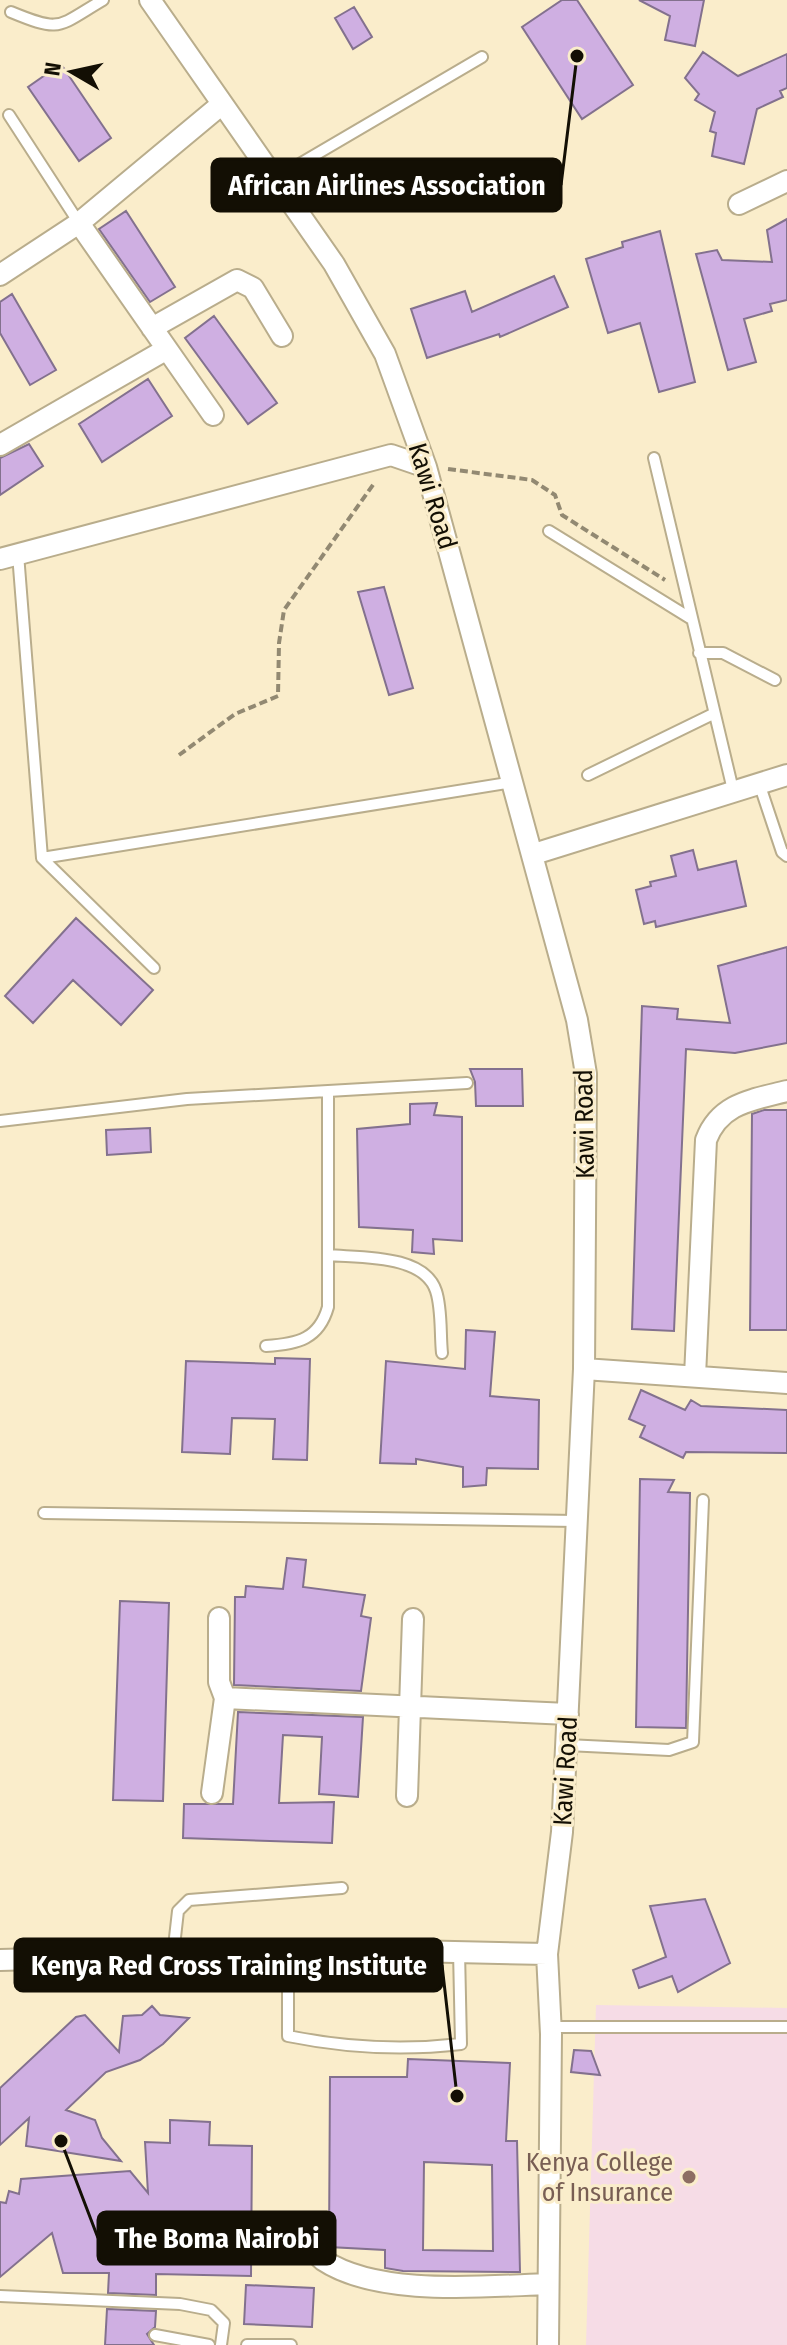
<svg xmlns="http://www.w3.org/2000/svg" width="787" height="2345" font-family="'Fira Sans Condensed',sans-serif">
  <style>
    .education { fill: #f6dce6 }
    .building { fill: #cfafe2; stroke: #83718e; stroke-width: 2; fill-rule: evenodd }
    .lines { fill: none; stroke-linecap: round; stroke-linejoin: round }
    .service-casing { stroke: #b9ad8c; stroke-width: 14 }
    .minor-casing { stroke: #b9ad8c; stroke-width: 24 }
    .path { stroke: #928972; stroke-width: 4; stroke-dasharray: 8 4; stroke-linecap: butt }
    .service { stroke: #fff; stroke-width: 10 }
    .minor { stroke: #fff; stroke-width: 20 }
    .education-dot { fill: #8d6e63; stroke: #faedcb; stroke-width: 3 }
    .labels { text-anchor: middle; stroke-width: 6; stroke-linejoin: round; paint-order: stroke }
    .street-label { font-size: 26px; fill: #130f04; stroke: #faedcb }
    .education-label { font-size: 26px; fill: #785e54; stroke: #faedcb; text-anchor: end }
    .leader { fill: none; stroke: #130f04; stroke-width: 3 }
    .callout-dot { fill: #130f04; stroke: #faedcb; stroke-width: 3 }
    .callout { fill: #130f04; stroke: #130f04; stroke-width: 3 }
    .callout-label { font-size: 28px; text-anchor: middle; font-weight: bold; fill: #fff }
  </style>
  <rect width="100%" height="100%" fill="#faedcb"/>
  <path class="education" d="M596 2005 787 2008V2345H586Z"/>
  <path class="building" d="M562 0H577L633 85 582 119 522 27Z
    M639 0H704L695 46 665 40 670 16Z
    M354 7 372 37 353 49 335 18Z
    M703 52 738 76 787 54V88L780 91 783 97 757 109 744 164 712 156 716 133 710 131 715 112 695 100 699 94 685 78Z
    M61 64 111 138 79 161 28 87Z
    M126 211 175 287 150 302 99 229Z
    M787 219V300L770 304 772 311 744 319 756 362 728 370 696 254 717 250 722 260 772 262 767 230Z
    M660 231 695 382 659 392 640 323 608 333 586 259 623 247 622 242Z
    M554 276 568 307 500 337 499 334 427 358 411 309 465 291 472 312Z
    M12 294 56 370 30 385 0 333V302Z
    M214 316 277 403 248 424 185 338Z
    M148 379 172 416 102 462 79 424Z
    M29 444 43 466 0 495V458Z
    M384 587 413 688 389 695 358 592Z
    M693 850 698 870 736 861 746 906 656 927 655 921 644 924 636 890 651 886 650 882 676 876 671 856Z
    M76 918 153 990 121 1025 73 980 33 1023 5 996Z
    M787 947V1043L735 1053 686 1049 674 1331 632 1329 642 1006 678 1009 677 1019 730 1023 718 966Z
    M470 1069H522L523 1106H476L475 1082Z
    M437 1103 434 1115 462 1117V1241L433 1239 434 1254 412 1252 413 1230 359 1227 357 1129 410 1124V1104Z
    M764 1110H787V1330H750L752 1114Z
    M150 1128 151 1152 107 1155 106 1130Z
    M466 1330 495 1332 490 1396 539 1400 538 1469 487 1468 486 1485 463 1487V1467L416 1459V1464L380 1463 386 1361 465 1369Z
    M275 1358 310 1359 307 1460 273 1459 275 1419 232 1418 230 1454 182 1452 186 1361 275 1364Z
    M641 1390 685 1410 691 1400 701 1406 787 1410V1453L686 1452 683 1458 640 1437 645 1426 629 1419Z
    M640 1479 674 1480 668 1492 690 1493 686 1728 636 1727Z
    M287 1558 306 1560 303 1587 365 1595 361 1616 371 1618 361 1691 234 1685 235 1597H245L246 1586 283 1589Z
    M120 1601 169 1603 163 1801 113 1800Z
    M238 1712 363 1717 358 1797 319 1794 322 1737 283 1735 279 1803 334 1802 332 1843 183 1838 184 1804H233Z
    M705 1899 730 1963 678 1992 672 1976 639 1988 633 1970 666 1957 650 1906Z
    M152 2006 160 2015 189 2018 163 2044 140 2060 106 2072 66 2110 95 2120 102 2138 121 2161 26 2146 29 2118 0 2145V2088L76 2017 85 2015 119 2052 123 2016 142 2015Z
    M574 2050 591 2051 600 2075 571 2072Z
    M408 2059 510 2063 506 2141H517L520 2272 403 2271 385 2268V2250L329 2247 330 2077H407ZM424 2162 492 2165 493 2251 423 2250Z
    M170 2120 210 2122 209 2145 252 2146 251 2276 156 2274V2295L108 2293 109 2273H63L52 2233 0 2277V2202L6 2203 9 2191 19 2194 21 2179 130 2171 148 2193 145 2142 170 2143Z
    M246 2285 314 2288 312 2327 244 2324Z
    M107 2309 156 2311 155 2327 147 2334 154 2345H105Z"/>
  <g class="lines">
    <g class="service-casing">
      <path id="service" d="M11 12C62 33 57 27 103 0
        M9 115 79 223
        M274 179 482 57
        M654 458 733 790
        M549 531 690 618
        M18 554 42 858 154 968
        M699 653H723L775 680
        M588 775 713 714
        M759 783 782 852 787 856
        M42 858 513 782
        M0 1121 187 1099 467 1083
        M328 1255C360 1258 424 1254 436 1291 442 1309 440 1334 442 1353
        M266 1346C298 1344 319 1339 328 1307V1091
        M44 1513 577 1521
        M567 1745 669 1750 693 1742 703 1500
        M288 1952V2036C347 2048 401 2051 461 2044L459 1951
        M173 1955 178 1911 189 1900 342 1888
        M550 2027H787
        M0 2296 180 2304 211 2310 224 2323 221 2345
        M155 2335 209 2345
        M247 2345H291"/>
    </g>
    <g class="minor-casing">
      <path id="minor" d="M150 0 334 264 385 354 426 467 577 1020 586 1074 584 1369 562 1832 547 1954 551 2034 548 2345
        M739 204 787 181
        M79 223 213 415
        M0 275 79 223 222 104
        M152 328 237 280 253 288 282 336
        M0 445 167 349
        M0 559 391 455 426 467
        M534 854 787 775
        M584 1369 787 1383
        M695 1376 706 1140C720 1103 752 1100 787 1091
        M225 1698 568 1714
        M212 1793 225 1698 219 1682V1618
        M407 1796 413 1619
        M0 1960 366 1950 547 1954
        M303 2229C309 2238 315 2254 323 2260 378 2297 485 2286 548 2284"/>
    </g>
    <path class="path" d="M448 469 532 480 555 495 562 515 665 580
      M179 755 235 714 278 696 279 643 284 610 375 482"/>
    <use href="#service" class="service"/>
    <use href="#minor" class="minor"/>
  </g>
  <circle class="education-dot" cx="689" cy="2177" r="8"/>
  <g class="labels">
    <g class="street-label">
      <text transform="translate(433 496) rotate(73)" y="9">Kawi Road</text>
      <text transform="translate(584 1124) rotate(-91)" y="9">Kawi Road</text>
      <text transform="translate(565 1771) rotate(-87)" y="9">Kawi Road</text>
    </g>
    <g class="education-label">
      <text x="673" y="2171">Kenya College<tspan x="673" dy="30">of Insurance</tspan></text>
    </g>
  </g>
  <path class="leader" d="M577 56L561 185M457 2096L442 1965M61 2141L98 2238"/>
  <g class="callout-dot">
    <circle cx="577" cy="56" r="8"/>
    <circle cx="457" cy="2096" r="8"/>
    <circle cx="61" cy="2141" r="8"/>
  </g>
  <g class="callout">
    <rect x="212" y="159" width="349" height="52" rx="8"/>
    <rect x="15" y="1939" width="427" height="52" rx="8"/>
    <rect x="98" y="2212" width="237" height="52" rx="8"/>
  </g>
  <g class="callout-label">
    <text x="387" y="195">African Airlines Association</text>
    <text x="229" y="1975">Kenya Red Cross Training Institute</text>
    <text x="217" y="2248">The Boma Nairobi</text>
  </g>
  <g transform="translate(72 72) rotate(279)" stroke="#faedcb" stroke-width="6" paint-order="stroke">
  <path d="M0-6L14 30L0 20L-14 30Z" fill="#130f04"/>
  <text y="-12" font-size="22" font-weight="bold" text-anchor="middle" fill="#130f04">N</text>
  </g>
</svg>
